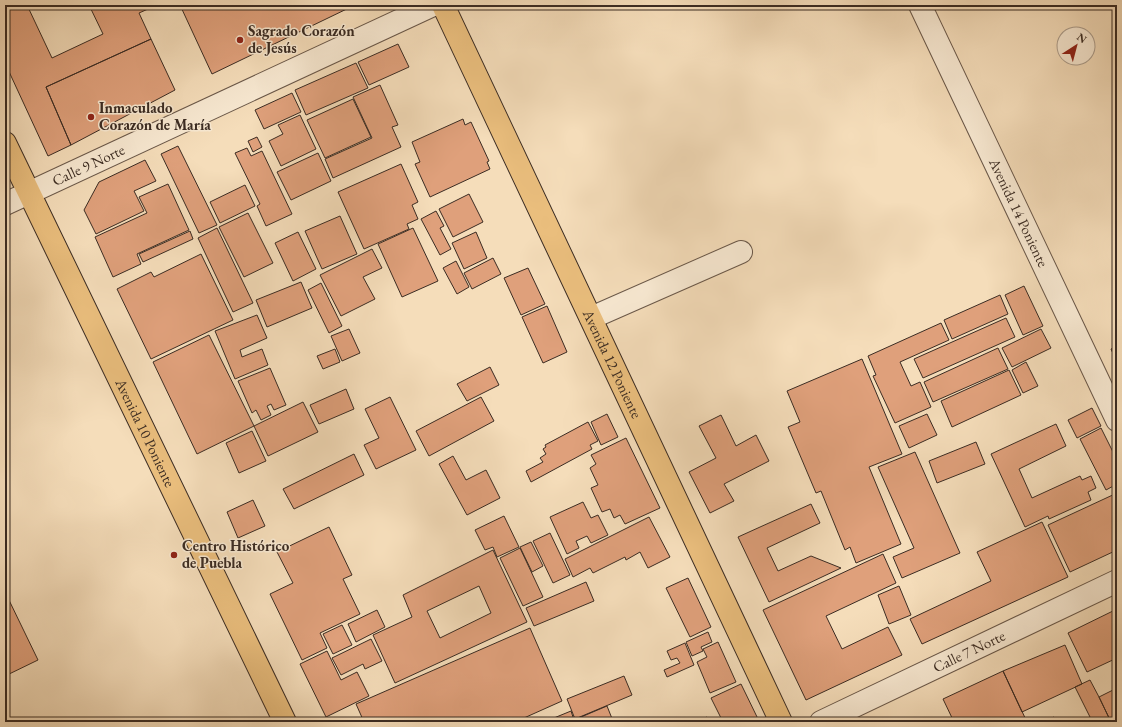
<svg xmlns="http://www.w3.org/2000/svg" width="1122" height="727" font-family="'EB Garamond',serif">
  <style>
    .building { fill: #dfa07b; stroke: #3b2c23; fill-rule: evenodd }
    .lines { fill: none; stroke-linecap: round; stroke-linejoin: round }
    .minor-casing { stroke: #6a5849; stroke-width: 24 }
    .major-casing { stroke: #3b2c23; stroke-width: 24 }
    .minor { stroke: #f8e9d2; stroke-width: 22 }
    .major { stroke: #eabe7d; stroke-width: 22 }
    .poi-dot { fill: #8f2418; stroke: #f8e9d2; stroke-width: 1.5 }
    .labels { text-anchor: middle; stroke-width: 3; stroke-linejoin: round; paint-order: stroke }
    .poi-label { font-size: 15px; font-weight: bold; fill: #3b2c23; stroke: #f8e9d2; text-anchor: start }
    .street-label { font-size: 15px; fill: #3b2c23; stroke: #f8e9d2 }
  </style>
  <rect width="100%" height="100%" fill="#f5ddba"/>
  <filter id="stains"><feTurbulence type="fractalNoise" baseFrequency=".005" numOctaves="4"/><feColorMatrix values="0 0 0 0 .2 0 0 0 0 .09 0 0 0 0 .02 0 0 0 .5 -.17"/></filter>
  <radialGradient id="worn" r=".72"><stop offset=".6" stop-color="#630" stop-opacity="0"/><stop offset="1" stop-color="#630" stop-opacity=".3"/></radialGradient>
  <path class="building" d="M5 5H27L52 58 103 34 89 5H157L139 13 151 39 46 87 71 145 48 156 5 63Z
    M180 5H355L212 74Z
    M151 39 175 90 71 145 46 87Z
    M398 44 409 67 369 85 358 62Z
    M356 63 368 88 306 115 295 90Z
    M380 85 398 125 392 127 401 147 333 178 325 159 372 138 353 97Z
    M292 93 301 112 264 129 255 110Z
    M353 99 371 137 325 158 307 120Z
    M300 115 316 149 281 166 269 141 283 134 278 125Z
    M463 119 465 125 471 122 489 161 487 162 490 169 430 197 415 164 420 162 412 142Z
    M257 137 262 147 253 152 248 141Z
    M178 146 217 225 199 233 161 154Z
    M247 148 251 156 262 151 292 214 266 226 257 206 260 204 235 153Z
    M318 153 331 181 291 200 277 172Z
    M145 160 156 181 134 191 144 211 96 234 84 210 99 182Z
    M401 164 418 202 412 205 418 219 407 224 409 229 364 249 338 192Z
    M168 184 189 230 137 254 141 264 113 277 95 237 147 213 139 197Z
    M245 185 255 206 220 223 210 202Z
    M469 194 483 222 453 237 439 209Z
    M436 211 444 226 440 228 451 249 440 255 421 219Z
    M248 213 273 263 244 277 219 227Z
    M340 216 357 254 322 269 305 231Z
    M217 228 253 303 233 312 198 238Z
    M413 228 438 281 402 297 378 244Z
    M190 231 193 239 143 262 139 254Z
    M298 232 316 269 293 281 275 243Z
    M476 232 487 258 464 269 452 243Z
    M372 249 382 268 363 277 375 299 341 316 320 275Z
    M201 254 233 320 151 359 117 289 151 272 154 277Z
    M493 258 501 274 472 289 464 273Z
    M456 261 469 287 457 294 443 268Z
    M528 268 545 304 521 315 504 278Z
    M301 282 312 308 267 327 256 300Z
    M321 283 342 326 329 333 308 290Z
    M1024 286 1043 326 1023 335 1005 295Z
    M1000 295 1008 314 952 339 944 320Z
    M547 306 567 352 543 363 522 317Z
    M257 315 267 338 240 350 242 357 262 349 268 365 235 379 215 331Z
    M1006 318 1015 337 923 378 914 359Z
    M941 323 949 340 900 362 911 386 920 382 931 407 895 423 873 376 876 375 868 356Z
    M349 329 360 353 342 361 331 336Z
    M1041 329 1051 348 1012 367 1002 348Z
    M209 335 254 426 197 454 153 362Z
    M1117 346V363L1111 349Z
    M998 348 1008 369 933 402 924 382Z
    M335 349 340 362 323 369 317 356Z
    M862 359 902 454 869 467 901 544 856 563 850 547 845 550 821 491 816 493 788 427 800 422 787 391Z
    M1026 362 1038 386 1023 393 1012 370Z
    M490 367 499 385 467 401 457 384Z
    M270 368 286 405 274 410 271 404 267 406 271 415 261 420 256 410 252 413 238 381Z
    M1009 370 1021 395 952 427 941 401Z
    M346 389 354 409 319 424 310 405Z
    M390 397 416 450 376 469 364 445 379 438 365 409Z
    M481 397 494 421 429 456 416 431Z
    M303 402 318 432 268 456 254 426Z
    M1092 408 1101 426 1077 438 1068 420Z
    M607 414 618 437 601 445 591 422Z
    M927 414 937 435 909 448 899 426Z
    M721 415 736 446 756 435 769 461 724 484 734 501 710 513 689 472 716 458 699 426Z
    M588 422 598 441 590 445 592 449 531 482 526 471 543 462 540 458 546 454 543 449 546 447 545 445Z
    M1056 424 1066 446 1019 469 1032 498 1080 476 1082 480 1091 476 1096 488 1088 492 1091 500 1049 519 1048 516 1025 527 991 454Z
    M1101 428 1117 460V484L1106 490 1080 439Z
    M252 431 266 461 239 473 226 443Z
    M626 438 660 508 625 524 620 515 614 518 610 509 602 512 591 488 598 485 590 468 596 464 591 455Z
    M976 442 985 464 937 483 929 461Z
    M915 452 960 553 902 578 893 557 914 548 878 467Z
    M354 454 364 475 294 509 283 489Z
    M453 456 466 480 486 470 500 498 467 515 439 464Z
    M1117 493V550L1070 572 1048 525Z
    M253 500 265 526 238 538 227 512Z
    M583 502 591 518 598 515 608 535 591 543 587 536 576 541 579 548 567 554 550 517Z
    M811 504 820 523 767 548 778 571 811 556 841 568 769 602 738 537Z
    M504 516 519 547 497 557 493 547 485 550 475 530Z
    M649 517 670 557 648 568 640 552 626 560 625 557 593 573 590 568 573 577 565 559Z
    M1042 522 1068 577 922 644 910 619 991 581 977 552Z
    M329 527 352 575 343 579 360 614 320 633 327 648 302 660 270 594 293 583 277 552Z
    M550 533 570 575 553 583 533 541Z
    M531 542 543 566 532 572 520 547Z
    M520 548 543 597 523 606 500 558Z
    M493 550 527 622 395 683 373 635 412 617 403 595ZM479 586 491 613 440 638 427 611Z
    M883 554 896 583 826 616 842 649 888 627 902 655 806 700 763 610Z
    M688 578 711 627 690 637 666 588Z
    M586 582 594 601 534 626 526 608Z
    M899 586 911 615 889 624 878 595Z
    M7 596 38 660 5 676V597Z
    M1117 609V658L1087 672 1068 633Z
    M377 610 385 627 356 642 348 624Z
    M342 625 352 645 333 654 323 634Z
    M530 628 562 701 515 722H364L356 704Z
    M708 632 712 642 701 647 703 651 692 656 686 642Z
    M371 639 382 661 365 669 363 664 341 675 332 658Z
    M718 642 736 682 710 693 697 662 707 657 703 649Z
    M685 643 694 665 667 677 664 670 680 663 677 658 671 660 667 651Z
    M1065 645 1082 684 1022 712 1003 671Z
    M327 651 341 680 357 672 369 696 326 717 300 664Z
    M1003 671 1027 722H954L943 699Z
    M624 676 632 695 575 719 567 699Z
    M1090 680 1099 697 1111 722H1080L1090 717 1075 687Z
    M741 684 759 721 757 722H723L711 698Z
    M1117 688V722H1111L1099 697Z
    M607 706 613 721 611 722H550L549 720 571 711 574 720Z
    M707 717 710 722H696Z
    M1054 717 1056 722H1042Z
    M718 718 720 722H710Z"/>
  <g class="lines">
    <g class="minor-casing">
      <g id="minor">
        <path id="s1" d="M920 5 1117 420"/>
        <path id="s2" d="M5 204 433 5"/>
        <path d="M591 318 741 252"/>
        <path id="s3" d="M821 722 1117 581"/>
      </g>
    </g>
    <g class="major-casing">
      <g id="major">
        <path id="s4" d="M443 5 781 722"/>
        <path id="s5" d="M5 143 285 722"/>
      </g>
    </g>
    <use href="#minor" class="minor"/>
    <use href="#major" class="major"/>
  </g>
  <g class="poi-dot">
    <circle cx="240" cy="40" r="4"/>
    <circle cx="91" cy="117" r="4"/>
    <circle cx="174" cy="555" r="4"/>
  </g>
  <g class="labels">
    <g class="poi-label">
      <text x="248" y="36">Sagrado Corazón<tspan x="248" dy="17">de Jesús</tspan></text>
      <text x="99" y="113">Inmaculado<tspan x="99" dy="17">Corazón de María</tspan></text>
      <text x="182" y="551">Centro Histórico<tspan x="182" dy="17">de Puebla</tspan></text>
    </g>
    <g class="street-label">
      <text dy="5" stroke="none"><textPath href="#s2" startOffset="92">Calle 9 Norte</textPath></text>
      <text dy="5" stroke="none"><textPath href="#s1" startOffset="230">Avenida 14 Poniente</textPath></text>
      <text dy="5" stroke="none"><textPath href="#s4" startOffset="397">Avenida 12 Poniente</textPath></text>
      <text dy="5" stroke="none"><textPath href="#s5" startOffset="322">Avenida 10 Poniente</textPath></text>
      <text dy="5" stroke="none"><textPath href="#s3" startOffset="164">Calle 7 Norte</textPath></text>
    </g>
  </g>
  <rect width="1122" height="727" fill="none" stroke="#f5ddba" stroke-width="20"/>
  <rect x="6" y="6" width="1110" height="715" fill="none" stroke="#3b2c23" stroke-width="2"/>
  <rect x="10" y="10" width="1102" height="707" fill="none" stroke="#3b2c23"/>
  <g transform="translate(1076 46) rotate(36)"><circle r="19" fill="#f8e9d2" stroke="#ac9d8c"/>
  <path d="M0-3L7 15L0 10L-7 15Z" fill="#8f2418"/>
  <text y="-6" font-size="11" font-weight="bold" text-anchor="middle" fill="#3b2c23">N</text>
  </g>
  <rect width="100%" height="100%" filter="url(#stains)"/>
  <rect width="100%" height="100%" fill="url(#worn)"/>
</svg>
